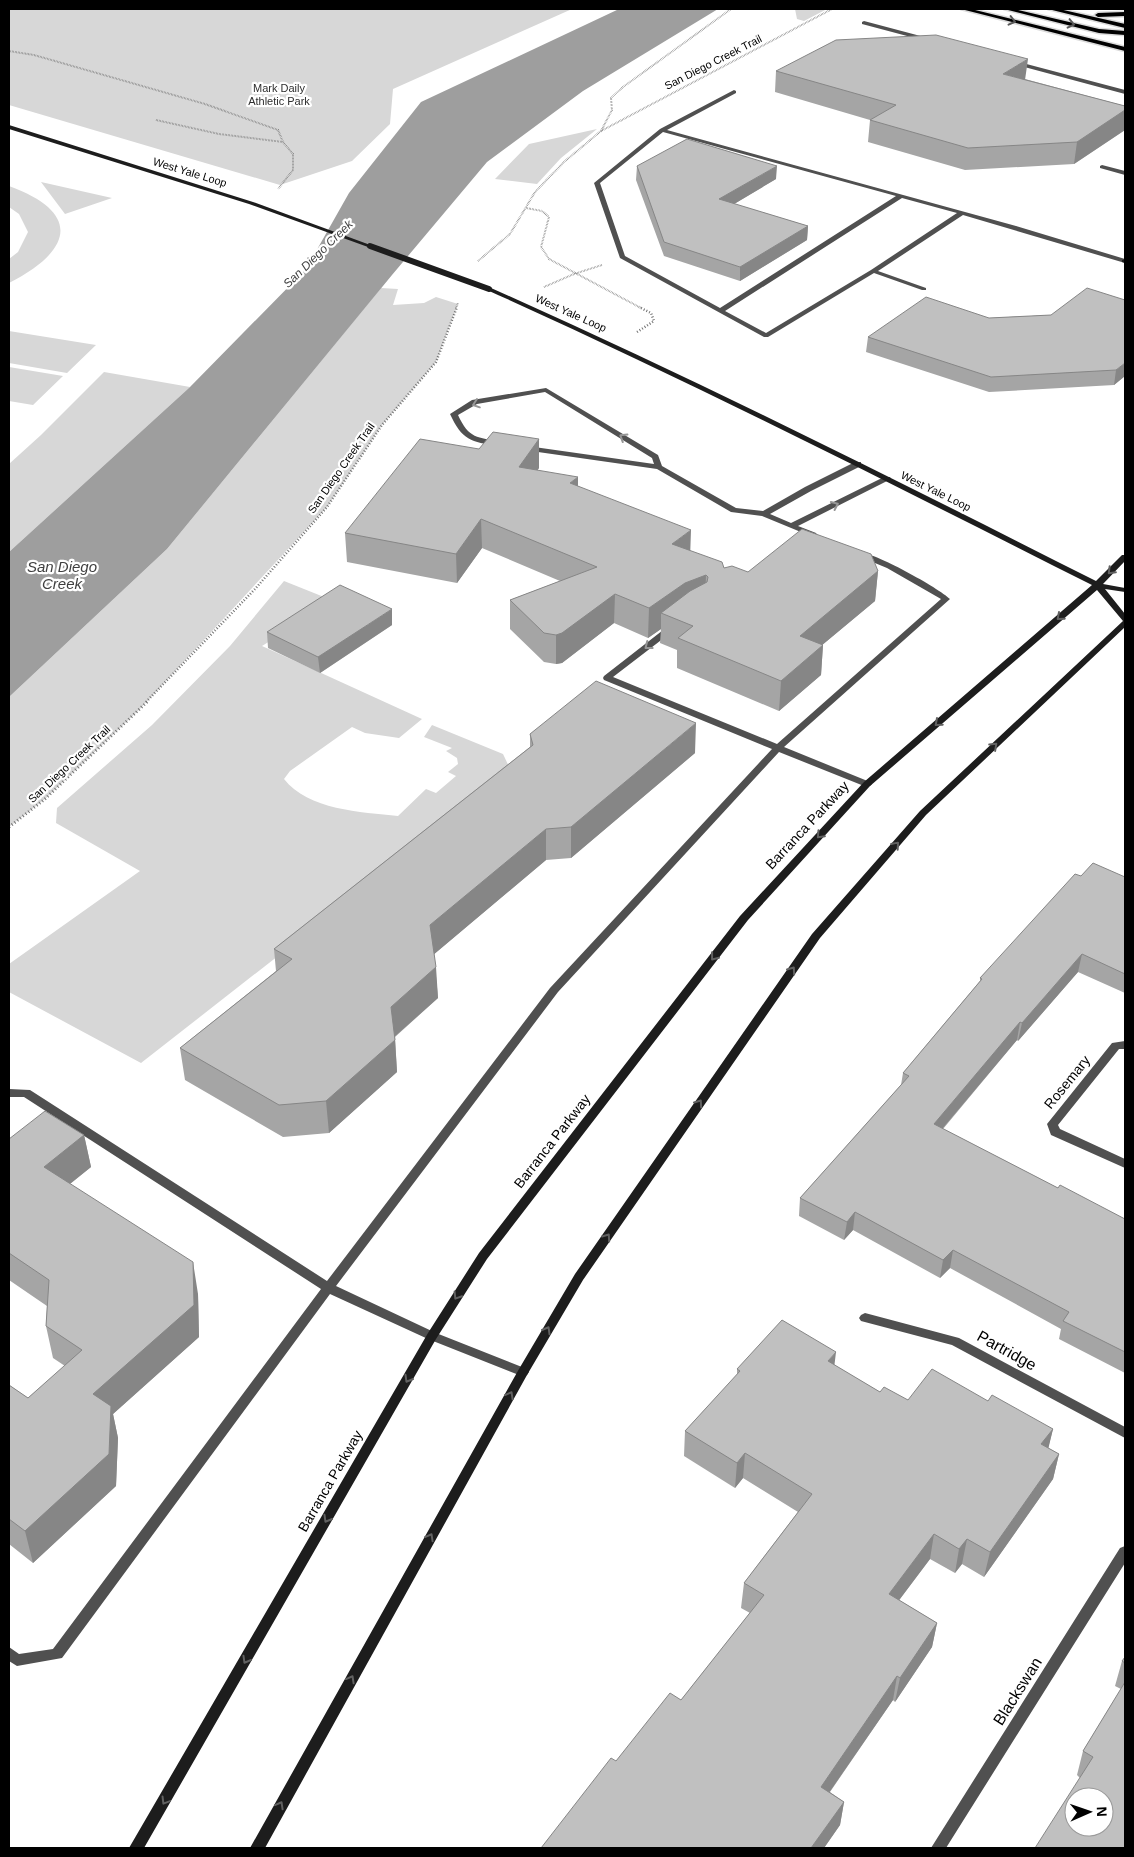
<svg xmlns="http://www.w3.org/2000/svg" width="1134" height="1857" font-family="Helvetica,sans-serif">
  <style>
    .green { fill: #d7d7d7 }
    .water { fill: #9e9e9e }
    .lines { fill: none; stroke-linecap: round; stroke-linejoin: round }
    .primary-casing { stroke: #dbdbdb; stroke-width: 3 }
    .path-far2 { stroke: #727272; stroke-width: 2; stroke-dasharray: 0.5 1; stroke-linecap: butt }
    .path-far1 { stroke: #727272; stroke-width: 2.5; stroke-dasharray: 1 2; stroke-linecap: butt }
    .path { stroke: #727272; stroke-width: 3; stroke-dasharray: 1 2.5; stroke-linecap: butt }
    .lane { fill: #505050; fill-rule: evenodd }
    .street { fill: #505050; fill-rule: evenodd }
    .secondary { fill: #1d1d1d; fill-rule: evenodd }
    .primary { fill: #000; fill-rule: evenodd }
    .secondary-bridge { stroke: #1d1d1d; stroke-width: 6 }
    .wall { fill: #a5a5a5 }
    .shaded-wall { fill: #868686 }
    .building { fill: #c0c0c0; stroke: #868686; fill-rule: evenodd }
    .oneway { stroke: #595959 }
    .oneway2 { stroke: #969696 }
    .oneway3 { stroke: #616161 }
    .labels { text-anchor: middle; stroke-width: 4.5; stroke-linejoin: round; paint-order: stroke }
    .far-street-label { font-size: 11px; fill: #000; stroke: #fff }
    .far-park-label { font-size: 11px; fill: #2e2e2e; stroke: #fff }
    .far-water-label { font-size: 12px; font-style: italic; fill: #3f3f3f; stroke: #fff }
    .street-label { font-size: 14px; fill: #000; stroke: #fff }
    .water-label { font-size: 15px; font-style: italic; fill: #3f3f3f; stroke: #fff }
    .near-street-label { font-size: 16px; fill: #000; stroke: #fff }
  </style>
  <rect width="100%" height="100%" fill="#fff"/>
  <path class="green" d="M9 9H572L393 89 390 124 352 161 280 185 9 105Z
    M795 9H827L804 21 797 19Z
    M597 129 561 158 537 184 495 179 529 144Z
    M41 182 112 198 65 214Z
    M9 186C83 213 72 251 9 283V259L18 252 28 232 19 214 9 207Z
    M381 288 398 289 393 305 424 303 436 297 458 304 436 362 382 425 327 507 139 710 45 799 9 827V697L167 549Z
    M9 331 96 345 67 373 9 363Z
    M9 367 63 376 33 405 9 401Z
    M104 372 190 387 9 552V464L41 435Z
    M284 581 334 601 262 646 422 719 399 738 365 733 352 727 290 771 284 779C308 810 361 812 398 816L426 789 436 793 456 776 448 772 458 764 457 758 446 751 452 748 424 737 432 725 503 754 512 773 141 1063 9 992V964L140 871 56 823 57 808 152 725 230 646Z"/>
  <path class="water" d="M619 9H718L583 91 487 162 392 275 167 549 9 697V552L190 387 306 269 349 193 421 102Z"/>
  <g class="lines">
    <g class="primary-casing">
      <path id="primary" d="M961 9H971L1125 47V51Z
        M1004 9H1014L1099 29 1125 31V35L1099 33Z
        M1048 9H1059L1125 24V28Z
        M1125 12V16L1098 17 1095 15 1098 13Z"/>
    </g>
    <path class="path-far2" d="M9 51 34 55 205 104 278 130 283 142 293 154V170L278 189
      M156 120 219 134 283 142
      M601 131 832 9
      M526 208 542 211 549 217 541 247 549 259 641 308
      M478 261 510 234 535 192 564 162 601 131 612 110 611 98 623 87 731 9
      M544 287 574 274 602 265
      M456 308 458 303"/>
    <path class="path-far1" d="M637 332 654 321 651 313 639 307
      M146 702 255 589 327 507 382 425 436 362 457 307"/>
    <path class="path" d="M9 827 45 799 148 701"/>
    <path class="lane" d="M864 21 928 38 929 39 926 41 862 24V22Z
      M1015 61 1125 90V94L1013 64 1012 63Z
      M734 90 736 91V93L667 130 1016 226 1125 259V263L963 215 878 271 926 288V290H922L874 273 768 337H764L620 258 594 183 660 129ZM663 132 896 196 720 308 625 256 600 183ZM902 198 957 213 871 270 766 333 725 311Z
      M1102 165 1125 171V175L1100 168V166Z
      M546 388 658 455 662 466 736 508 763 511 805 487 855 462H861V466L811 491 770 514 791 523 884 477H890L891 479 798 526 816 533 817 535 813 537 762 516 731 512 657 469 524 450V446H527L654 464 652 458 545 392 477 404 458 415C469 439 477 437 501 442V446H498C471 442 462 440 450 414L472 400Z
      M858 552C872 551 939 588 950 599L784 747 870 782 872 784 870 786H864L779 752 558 992 336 1286 436 1333 527 1369 529 1372 527 1375 523 1377 519 1375 428 1339 330 1294 62 1658 17 1666 9 1661V1647L19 1654 53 1649 321 1289 24 1097H9V1089L30 1090 327 1281 550 988 772 749 604 680 603 678 604 676 667 627H673V631L613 677 777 744 941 599 887 568 858 556Z"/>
    <path class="street" d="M1125 1041V1049H1119L1058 1125 1060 1129 1125 1159V1168L1051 1135 1047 1124 1112 1043Z
      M865 1313 959 1338 1125 1427V1438L952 1345 861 1321 859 1318 861 1315Z
      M1125 1546V1563L946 1848H931L1120 1548Z"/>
    <path class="secondary" d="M9 125 253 202 373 246 368 247 249 204 9 129Z
      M1125 259V263L1122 262V260Z
      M487 288H491C696 379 896 480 1096 581L1122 555H1125V561L1103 584 1125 588V592L1105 589 1125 614V627L926 815 820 938 583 1280 527 1375 265 1848H250L519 1369 575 1274 812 934 920 811 1123 621 1097 590 870 786 748 920 487 1259 436 1339 144 1848H129L428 1333 479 1253 740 916 864 782 1092 585C891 484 692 382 487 290Z"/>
    <use href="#primary" class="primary"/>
    <path class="secondary-bridge" d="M370 246 489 289"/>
  </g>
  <path class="wall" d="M776 71 1025 79 1125 106V130L1074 164 965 170 868 142 870 120 775 92Z
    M637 166 776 179 734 204 808 226 807 240 740 281 664 256 636 180Z
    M1051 315 1125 376 1114 385 989 392 866 352 868 337 989 318Z
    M539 439V468L537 470 578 486 690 551 724 568 748 572 878 571 875 601 822 645H823L821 675 779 711 677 668V650L660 643 661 629 648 638 614 623 562 663 556 664 544 662 510 629V600L560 581 482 548 457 583 347 562 345 533 479 449Z
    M392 625 320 673 268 648 267 632Z
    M530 734 695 753 571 858 546 860 434 954 438 998 395 1037 397 1072 329 1133 283 1137 185 1080 180 1048 276 971 274 949 530 747Z
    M1081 876 1125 877V993L1078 972 1018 1041 1017 1040 943 1129 1058 1188 1125 1219V1373L1059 1339 1061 1329 950 1268 940 1278 853 1230 844 1240 799 1216 800 1198 901 1085 903 1073 980 981V978Z
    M84 1135 91 1167 70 1184 198 1294 199 1337 113 1414 118 1438 116 1486 33 1563 9 1544V1385L28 1398 65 1366 53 1358 46 1326 47 1306 9 1280V1139Z
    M834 1365 880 1392 908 1400 988 1401 1053 1429 1048 1448 1059 1454 1053 1479 984 1577 962 1564 955 1573 930 1559 899 1600 937 1623 932 1647 895 1702 893 1700 830 1792 844 1802 840 1825 824 1848H541L616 1761 681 1700 750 1613 741 1608 744 1583 798 1512 743 1478 735 1488 684 1456 685 1431 737 1375V1369Z
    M1125 1657V1848L1080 1778 1077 1775 1083 1751 1121 1689 1115 1686 1122 1661Z"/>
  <path class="shaded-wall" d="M1028 59 1025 80 1003 74Z
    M1125 110V130L1074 164 1077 142Z
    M777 166 776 179 719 213V199Z
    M808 226 807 240 740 281V267Z
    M1125 363V376L1114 385 1116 370Z
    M539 439V468L520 495 519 467Z
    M578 477V506L570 483Z
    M481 519 482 548 457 583 456 554Z
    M691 530 690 559 672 544Z
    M878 571 875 601 797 666 800 636Z
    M706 575 705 604 661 613V629L648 638 649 608 685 583Z
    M615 594 614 623 562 663 556 664V635Z
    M392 609V625L320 673 318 657Z
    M823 645 821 675 779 711 781 681Z
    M696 723 695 753 571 858V827Z
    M546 829V860L432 956 430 925Z
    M1082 954 1078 972 1018 1041 1022 1023Z
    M436 967 438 998 393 1038 391 1007Z
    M1020 1022 1017 1040 931 1142 934 1124Z
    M395 1040 397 1072 329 1133 326 1101Z
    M84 1135 91 1167 51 1199 44 1167Z
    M855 1212 853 1230 844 1240 847 1222Z
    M953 1250 950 1268 940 1278 943 1260Z
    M193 1262 198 1294 199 1337 113 1414 118 1438 116 1486 33 1563 25 1531 93 1394Z
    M836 1352 833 1377 828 1361Z
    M1053 1429 1047 1454 1041 1444Z
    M745 1453 743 1478 735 1488 737 1463Z
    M1059 1454 1053 1479 984 1577 990 1552Z
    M934 1534 930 1559 885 1619 889 1594Z
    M967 1539 962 1564 955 1573 959 1549Z
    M937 1623 932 1647 895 1702 900 1678Z
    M897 1676 893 1700 817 1810 821 1787Z
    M844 1802 840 1825 824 1848H811Z"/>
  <path class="building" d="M936 35 1028 59 1003 74 1125 106V110L1077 142 968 148 870 120 896 105 776 71 836 40Z
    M687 139 777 166 719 199 808 226 740 267 664 242 637 166Z
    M1087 288 1125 300V363L1116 370 991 377 868 337 926 297 989 318 1051 315Z
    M493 432 539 439 519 467 578 477 570 483 691 530 672 544 722 562 724 568 732 566 748 572 802 529 871 554 878 571 800 636 823 645 781 681 678 638 693 626 661 613 690 591 707 582 708 577 706 575 685 583 649 608 615 594 562 633 556 635 544 633 510 600 597 567 481 519 456 554 345 533 420 439 479 449Z
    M340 585 392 609 318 657 267 632Z
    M596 681 696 723 571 827 546 829 430 925 436 967 391 1007 395 1040 326 1101 279 1105 180 1048 292 959 274 949 533 745 530 734Z
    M1093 863 1125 877V974L1082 954 1022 1023 1020 1022 934 1124 1058 1188 1060 1185 1125 1219V1352L1063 1321 1069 1312 953 1250 943 1260 855 1212 847 1222 800 1198 909 1076 903 1073 982 979 980 978 1075 874 1081 876Z
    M45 1111 84 1135 44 1167 193 1262 194 1305 93 1394 111 1406 109 1454 25 1531 9 1519V1385L28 1398 82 1350 46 1326 49 1280 9 1253V1139Z
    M782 1320 836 1352 828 1361 880 1392 884 1387 908 1400 932 1369 988 1401 992 1395 1053 1429 1041 1444 1059 1454 990 1552 967 1539 959 1549 934 1534 889 1594 937 1623 900 1678 897 1676 821 1787 844 1802 811 1848H541L611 1758 616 1761 670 1693 681 1700 764 1595 744 1583 812 1494 745 1453 737 1463 685 1431 740 1371 737 1369Z
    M1125 1657V1663L1122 1661Z
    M1125 1682V1848H1035L1093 1757 1083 1751ZM1074 1797H1104V1827H1074Z"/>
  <defs><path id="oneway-chevron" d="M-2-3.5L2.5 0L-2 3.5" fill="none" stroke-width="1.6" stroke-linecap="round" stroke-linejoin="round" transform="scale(1.25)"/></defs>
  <g class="oneway">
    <use href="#oneway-chevron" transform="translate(1012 21) rotate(14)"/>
    <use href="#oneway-chevron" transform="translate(1071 24) rotate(13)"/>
  </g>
  <g class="oneway2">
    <use href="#oneway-chevron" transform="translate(476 404) rotate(161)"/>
    <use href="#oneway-chevron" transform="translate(623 437) rotate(-148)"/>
    <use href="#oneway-chevron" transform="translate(835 505) rotate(-25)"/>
    <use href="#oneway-chevron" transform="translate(648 646) rotate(142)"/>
  </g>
  <g class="oneway3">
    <use href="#oneway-chevron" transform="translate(1111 571) rotate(135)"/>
    <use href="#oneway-chevron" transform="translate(1060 617) rotate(139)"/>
    <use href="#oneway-chevron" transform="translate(938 723) rotate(139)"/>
    <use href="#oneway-chevron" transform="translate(994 746) rotate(-43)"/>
    <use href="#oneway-chevron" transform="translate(820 835) rotate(133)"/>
    <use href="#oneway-chevron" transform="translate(896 845) rotate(-49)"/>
    <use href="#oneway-chevron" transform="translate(714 957) rotate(128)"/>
    <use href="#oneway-chevron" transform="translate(792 970) rotate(-55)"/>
    <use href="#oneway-chevron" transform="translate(699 1103) rotate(-55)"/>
    <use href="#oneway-chevron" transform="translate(607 1237) rotate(-55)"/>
    <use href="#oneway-chevron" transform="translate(457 1296) rotate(122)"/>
    <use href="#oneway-chevron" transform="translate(547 1330) rotate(-60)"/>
    <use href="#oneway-chevron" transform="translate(408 1379) rotate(120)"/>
    <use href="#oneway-chevron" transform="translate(510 1395) rotate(-61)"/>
    <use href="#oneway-chevron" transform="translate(327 1519) rotate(120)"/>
    <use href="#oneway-chevron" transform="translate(430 1537) rotate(-61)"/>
    <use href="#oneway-chevron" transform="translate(246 1660) rotate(120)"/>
    <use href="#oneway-chevron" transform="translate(351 1679) rotate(-61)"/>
    <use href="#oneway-chevron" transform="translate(165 1801) rotate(121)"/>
    <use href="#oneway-chevron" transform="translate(280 1805) rotate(-61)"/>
  </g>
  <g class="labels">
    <g class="far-street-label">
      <text transform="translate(713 62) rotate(-27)" y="4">San Diego Creek Trail</text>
      <text transform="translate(190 172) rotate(17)" y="4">West Yale Loop</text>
      <text transform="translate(571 313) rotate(24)" y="4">West Yale Loop</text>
      <text transform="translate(341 468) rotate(-55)" y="4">San Diego Creek Trail</text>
      <text transform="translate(936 491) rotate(26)" y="4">West Yale Loop</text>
      <text transform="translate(69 764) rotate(-43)" y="4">San Diego Creek Trail</text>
    </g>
    <g class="far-park-label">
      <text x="279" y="92">Mark Daily<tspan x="279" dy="13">Athletic Park</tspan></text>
    </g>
    <g class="far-water-label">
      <text transform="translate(318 254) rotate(-44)" y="4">San Diego Creek</text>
    </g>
    <g class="street-label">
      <text transform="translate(807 825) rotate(-47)" y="5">Barranca Parkway</text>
      <text transform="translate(1067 1082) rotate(-51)" y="5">Rosemary</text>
      <text transform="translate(552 1141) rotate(-52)" y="5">Barranca Parkway</text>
      <text transform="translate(330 1481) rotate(-60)" y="5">Barranca Parkway</text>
    </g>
    <g class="water-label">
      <text x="62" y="572">San Diego<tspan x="62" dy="17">Creek</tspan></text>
    </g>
    <g class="near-street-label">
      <text transform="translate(1007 1350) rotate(29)" y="6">Partridge</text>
      <text transform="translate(1017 1691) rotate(-58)" y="6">Blackswan</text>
    </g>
  </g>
  <rect width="1134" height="1857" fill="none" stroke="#000000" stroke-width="20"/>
  <g transform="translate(1089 1812) rotate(88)"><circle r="24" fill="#ffffff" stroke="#999999"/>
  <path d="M0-4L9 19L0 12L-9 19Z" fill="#000000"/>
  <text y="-8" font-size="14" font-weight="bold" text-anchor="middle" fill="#000000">N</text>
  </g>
</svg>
